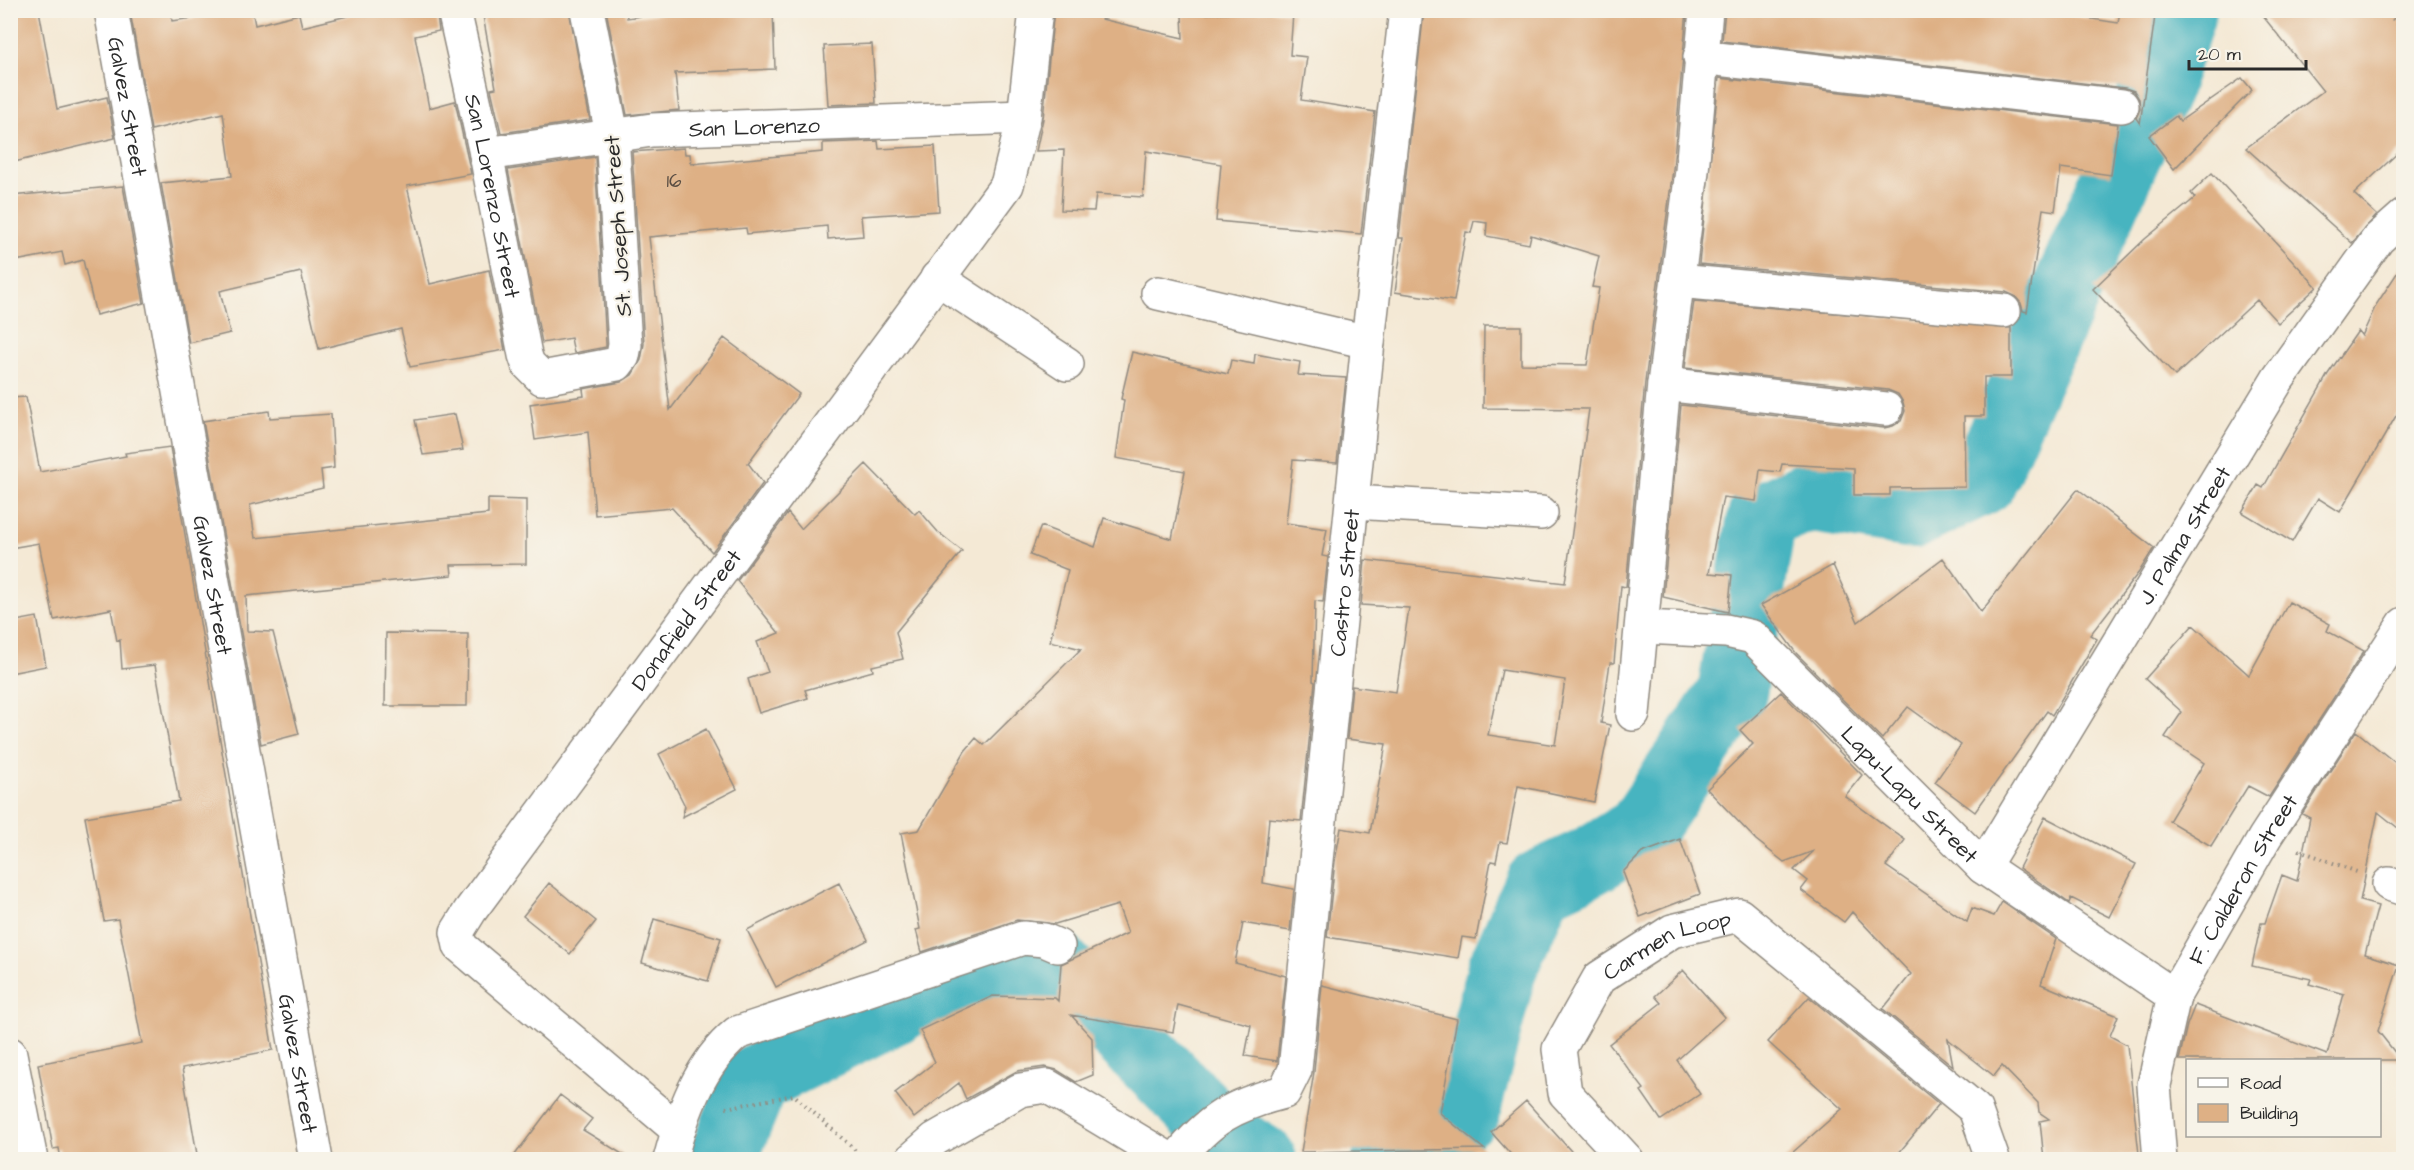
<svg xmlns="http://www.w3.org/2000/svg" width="2414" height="1170" font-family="'Architects Daughter',sans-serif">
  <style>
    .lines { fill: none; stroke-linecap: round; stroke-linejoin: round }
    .river { stroke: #46b4c0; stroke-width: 70 }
    .building { fill: #deb085; fill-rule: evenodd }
    .minor-casing { stroke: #908a80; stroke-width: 36 }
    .path { stroke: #908a80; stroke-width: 4; stroke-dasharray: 1.5 4.5; stroke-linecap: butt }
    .minor { stroke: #fff; stroke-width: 33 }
    .labels { text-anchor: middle; stroke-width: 4.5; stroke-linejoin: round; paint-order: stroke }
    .number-label { font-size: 20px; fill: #584c42 }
    .street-label { font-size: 22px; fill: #2b2b2b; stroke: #f7f3e8 }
  </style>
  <rect width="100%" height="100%" fill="#f7f3e8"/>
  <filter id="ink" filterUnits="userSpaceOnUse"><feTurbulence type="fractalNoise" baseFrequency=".0167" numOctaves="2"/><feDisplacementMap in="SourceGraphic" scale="12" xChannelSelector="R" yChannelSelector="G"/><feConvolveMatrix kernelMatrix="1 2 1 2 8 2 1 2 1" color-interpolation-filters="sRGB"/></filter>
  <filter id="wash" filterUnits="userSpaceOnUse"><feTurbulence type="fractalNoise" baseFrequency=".008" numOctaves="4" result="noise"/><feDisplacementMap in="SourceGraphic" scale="24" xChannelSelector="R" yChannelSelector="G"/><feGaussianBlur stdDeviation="1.35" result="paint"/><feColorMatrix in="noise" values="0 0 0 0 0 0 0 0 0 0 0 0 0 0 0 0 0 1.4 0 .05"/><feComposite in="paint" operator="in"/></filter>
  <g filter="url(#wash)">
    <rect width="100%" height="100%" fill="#f4e9d5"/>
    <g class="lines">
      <path class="river" d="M722 1160 755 1079 947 983 1055 965 1227 1138 1262 1160
        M1387 1160 1465 1113 1502 969 1539 885 1590 861 1640 831 1732 693 1762 518 1806 497 1913 514 1982 480 2158 84 2182 10"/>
    </g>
    <g id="blocks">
      <path class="building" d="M10 10H39L57 109 107 97 115 138 10 163Z
        M170 10 172 21 252 10 255 25 299 14 302 27 372 10H436L439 31 415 36 429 108 455 101 471 174 407 186 430 284 489 270 505 350 410 367 401 329 319 349 301 272 220 291 230 333 189 343 161 183 232 176 223 113 151 130 131 17Z
        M482 10H569L590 120 501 133 491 89 496 88Z
        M606 10H626L627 18 686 10H773L775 69 675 73 679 110 627 115Z
        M1054 10H1103L1101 19 1183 38 1182 15 1270 11 1293 13 1290 55 1307 57 1301 100 1375 112 1361 234 1216 221 1221 164 1146 151 1143 197 1096 194 1094 211 1061 210 1064 150 1036 151 1043 119Z
        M1424 10H1687L1673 169 1645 382 1626 587 1621 586 1614 663H1610L1601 723 1610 725 1594 802 1518 786 1507 843 1500 842 1496 862 1491 861 1476 939 1462 937 1458 958 1327 937 1335 861 1341 828 1370 833 1386 744 1347 739 1352 686 1396 692 1409 608 1361 605 1365 560 1565 583 1589 409 1483 408 1484 326H1521V364L1587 365 1599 288 1592 287 1599 256 1531 235 1529 244 1486 236 1487 223 1474 221 1471 233 1466 232 1454 301 1395 292 1403 238H1399ZM1502 670 1565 680 1555 745 1488 735Z
        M1725 10H2033L2118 23 2120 11 2155 16 2140 124 2136 118 2140 109 2139 99 2134 91 2125 88 1722 41Z
        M2258 10H2403V148L2354 194 2377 215 2352 243 2246 148 2323 91Z
        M872 44 876 103 828 105 824 46Z
        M1719 78 2118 124 2111 175 2061 168 2055 211 2043 209 2027 312 2023 311 2021 303 2015 296 2006 292 1699 264Z
        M2242 78 2252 90 2174 169 2149 136 2176 116 2180 121Z
        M878 141 879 149 935 146 939 211 861 216 863 236 828 239 827 226 747 234 746 228 649 237 670 410 724 338 799 394 748 463 763 483 712 552 672 508 595 515 588 432 535 440 530 404 584 396 583 389 621 382 632 375 641 360 644 344 632 152 684 148 685 154H690L691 164 823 152V143Z
        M595 157 606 344V347L574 353 571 338 542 343 508 170Z
        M2212 173 2317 287 2278 323 2257 300 2175 376 2093 289 2145 239 2195 198 2191 193Z
        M123 186 144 303 96 315 83 260 65 265 62 252 10 262V196Z
        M2403 264V404L2340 512 2318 498 2292 542 2242 512 2258 485 2263 488 2328 374 2358 331 2362 336 2376 305Z
        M1694 301 2011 328V377H1984V416H1964L1965 487 1890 488V495H1854V468L1782 464 1780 472 1760 470 1756 501 1723 497 1709 573 1732 575 1728 612 1663 597 1681 405 1884 428 1893 426 1901 421 1905 411 1903 402 1898 394 1888 390 1685 368Z
        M1132 352 1228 374 1231 360 1254 364 1255 354 1300 362 1298 375 1346 378 1337 463 1293 460 1286 523 1327 529 1322 556 1328 557 1323 602 1315 601 1313 681 1315 682 1301 821 1269 818 1263 883 1294 889 1290 931 1243 923 1235 963 1286 976 1277 1061 1245 1056 1251 1025 1178 1005 1173 1032 1071 1015 1092 1038 1093 1075 1076 1082 1057 1070 1045 1067 1017 1071 966 1099 959 1083 914 1118 895 1093 935 1062 920 1030 993 996 1055 998 1058 1001 1061 964 1128 933 1118 905 1055 924 1017 920 922 952 916 930 920 929 901 833 919 830 965 751 976 738 984 745 1081 649 1050 641 1068 570 1030 555 1041 526 1095 547 1104 518 1172 539 1185 471 1116 458 1124 400 1121 399Z
        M26 397 40 472 126 456 125 453 170 447 273 1050 182 1068 198 1160H61L59 1148 53 1149 38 1064 142 1043 118 919 104 921 85 817 179 801 155 665 122 669 120 640 117 641 111 609 54 620 39 543 10 548V398Z
        M269 411 270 418 331 414 334 468 321 470 323 488 250 505 255 538 488 514V499L526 500V564L451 565 452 575 246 596 247 631 273 632 299 734 261 744 203 421Z
        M455 414 463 450 423 455 415 420Z
        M866 464 915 514 919 510 938 532 962 551 896 632 903 659 872 666 873 671 805 690 808 698 759 713 748 679 768 672 757 642 779 633 737 581 788 513 801 529Z
        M2078 489 2154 548 2139 572 2090 635 2097 639 2052 715 2047 711 1975 812 1935 782 1961 745 1908 707 1882 739 1796 653 1761 605 1833 565 1858 622 1943 558 1981 612Z
        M2289 602 2330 624 2327 631 2364 651 2269 797 2248 786 2211 846 2169 821 2204 763 2165 737 2182 712 2145 679 2193 625 2249 675Z
        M37 617 46 666 10 673V622Z
        M386 633 468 634 467 706H385Z
        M1781 692 1862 775 1845 796 1905 840 1886 866 1967 922 1972 908 1994 916 2002 902 2056 939 2041 984 2118 1016 2110 1036 2127 1045 2139 1154 2089 1160H2044L2040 1121 2049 1119 2039 1112 2038 1103 2002 1066 1994 1076 1948 1039 1953 1066 1883 1009 1911 974 1852 912 1844 922 1801 890 1808 881 1794 870 1814 851 1784 862 1756 840 1707 789 1753 744 1740 730Z
        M706 729 737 789 682 817 685 806 659 754Z
        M2356 731 2403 769V832L2378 812 2360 901 2378 906 2365 954 2399 965 2378 1031 2401 1060H2179L2187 1025 2195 1005 2327 1055 2344 994 2309 984 2311 979 2252 966 2261 923H2265L2282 875 2297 881 2310 818 2302 814Z
        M2045 817 2136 864 2109 917 2071 898 2069 903 2019 868Z
        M1680 839 1700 894 1640 917 1623 872 1642 853Z
        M549 883 596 921 570 954 523 916Z
        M839 883 868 940 776 987 747 930Z
        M654 919 721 938 708 981 642 963Z
        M1683 970 1725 1017 1677 1060 1700 1094 1661 1120 1641 1091 1644 1089 1609 1044 1661 1003 1655 996Z
        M1322 985 1457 1019 1440 1113 1484 1149 1301 1152 1314 1072Z
        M1809 997 1939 1104 1893 1160H1784L1842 1109 1768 1042Z
        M560 1095 592 1119 583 1130 632 1160H511Z
        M1526 1101 1579 1160H1516L1491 1132Z"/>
    </g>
  </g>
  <g filter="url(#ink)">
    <use href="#blocks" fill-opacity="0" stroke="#908a80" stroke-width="1.5"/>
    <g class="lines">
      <g class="minor-casing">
        <g id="minor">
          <path id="s1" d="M111 10 316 1160"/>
          <path id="s2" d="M454 10 486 154 525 355 528 364 542 378 617 364 623 356 625 345 612 134 587 10"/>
          <path d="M1700 57 2122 106"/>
          <path id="s3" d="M486 154 652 130 1024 117"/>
          <path d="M937 278 1067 364"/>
          <path d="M1678 281 2004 311"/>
          <path d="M1158 293 1368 342"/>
          <path d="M1664 384 1886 409"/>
          <path d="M1353 502 1541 513"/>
          <path id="s4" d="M1643 627 1726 631 1753 637 1983 867 2174 996"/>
          <path d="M1633 714 1664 384 1692 171 1706 10"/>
          <path id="s5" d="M1983 867 2278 379 2378 239 2404 216"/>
          <path d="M2389 884 2404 889"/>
          <path d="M10 1054 31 1160"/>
          <path id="s6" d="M678 1130 460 946 457 932 470 911 1007 185 1024 117 1036 10"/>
          <path d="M670 1160C682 1114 699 1064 737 1033L1023 938 1044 940 1058 946"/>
          <path d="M911 1160 935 1139 1020 1090 1047 1086 1170 1160"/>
          <path id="s7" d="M1176 1160C1210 1118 1233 1105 1284 1092L1295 1070 1368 342 1406 10"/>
          <path id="s8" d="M1627 1160 1565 1093 1559 1049 1599 978 1672 931 1739 915 1975 1109 1993 1160"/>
          <path id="s9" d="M2160 1160 2154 1085 2174 996 2265 837 2404 624"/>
        </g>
      </g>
      <path class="path" d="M2384 10 2404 30
        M2299 850 2357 872
        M726 1108 794 1095 866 1160"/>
      <use href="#minor" class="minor"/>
    </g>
  </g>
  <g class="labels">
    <g class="number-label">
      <text x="674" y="187">16</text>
    </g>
    <g class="street-label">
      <text dy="8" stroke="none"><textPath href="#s1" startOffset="98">Galvez Street</textPath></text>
      <text dy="8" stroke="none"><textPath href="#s3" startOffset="270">San Lorenzo</textPath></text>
      <text dy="8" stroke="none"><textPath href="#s2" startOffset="190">San Lorenzo Street</textPath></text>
      <text transform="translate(617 226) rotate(-94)" y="8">St. Joseph Street</text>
      <text dy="8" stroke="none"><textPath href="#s5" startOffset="388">J. Palma Street</textPath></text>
      <text dy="8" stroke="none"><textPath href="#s7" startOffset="645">Castro Street</textPath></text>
      <text dy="8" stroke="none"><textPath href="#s1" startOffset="584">Galvez Street</textPath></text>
      <text dy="8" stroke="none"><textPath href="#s6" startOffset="687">Donafield Street</textPath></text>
      <text dy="8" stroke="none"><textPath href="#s4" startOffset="333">Lapu-Lapu Street</textPath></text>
      <text dy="8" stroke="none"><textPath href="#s9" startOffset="302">F. Calderon Street</textPath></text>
      <text dy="8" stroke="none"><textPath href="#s8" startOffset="294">Carmen Loop</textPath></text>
      <text dy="8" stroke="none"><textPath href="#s1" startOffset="1070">Galvez Street</textPath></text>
    </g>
  </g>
  <rect width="2414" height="1170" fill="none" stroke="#f7f3e8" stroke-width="36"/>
  <rect x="2186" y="1059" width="195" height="78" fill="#f7f3e8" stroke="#a5a39c" stroke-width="1.5"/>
  <rect x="2198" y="1078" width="30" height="9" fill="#ffffff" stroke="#a5a39c" stroke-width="1.5"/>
  <text x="2240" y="1089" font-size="18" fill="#2b2b2b">Road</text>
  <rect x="2198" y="1104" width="30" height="18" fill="#deb085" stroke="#a5a39c" stroke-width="1.5"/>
  <text x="2240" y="1119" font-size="18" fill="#2b2b2b">Building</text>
  <path d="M2189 60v9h117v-9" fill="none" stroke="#2b2b2b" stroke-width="3"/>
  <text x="2198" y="60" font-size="18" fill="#2b2b2b" stroke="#f7f3e8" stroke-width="4.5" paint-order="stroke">20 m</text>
</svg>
